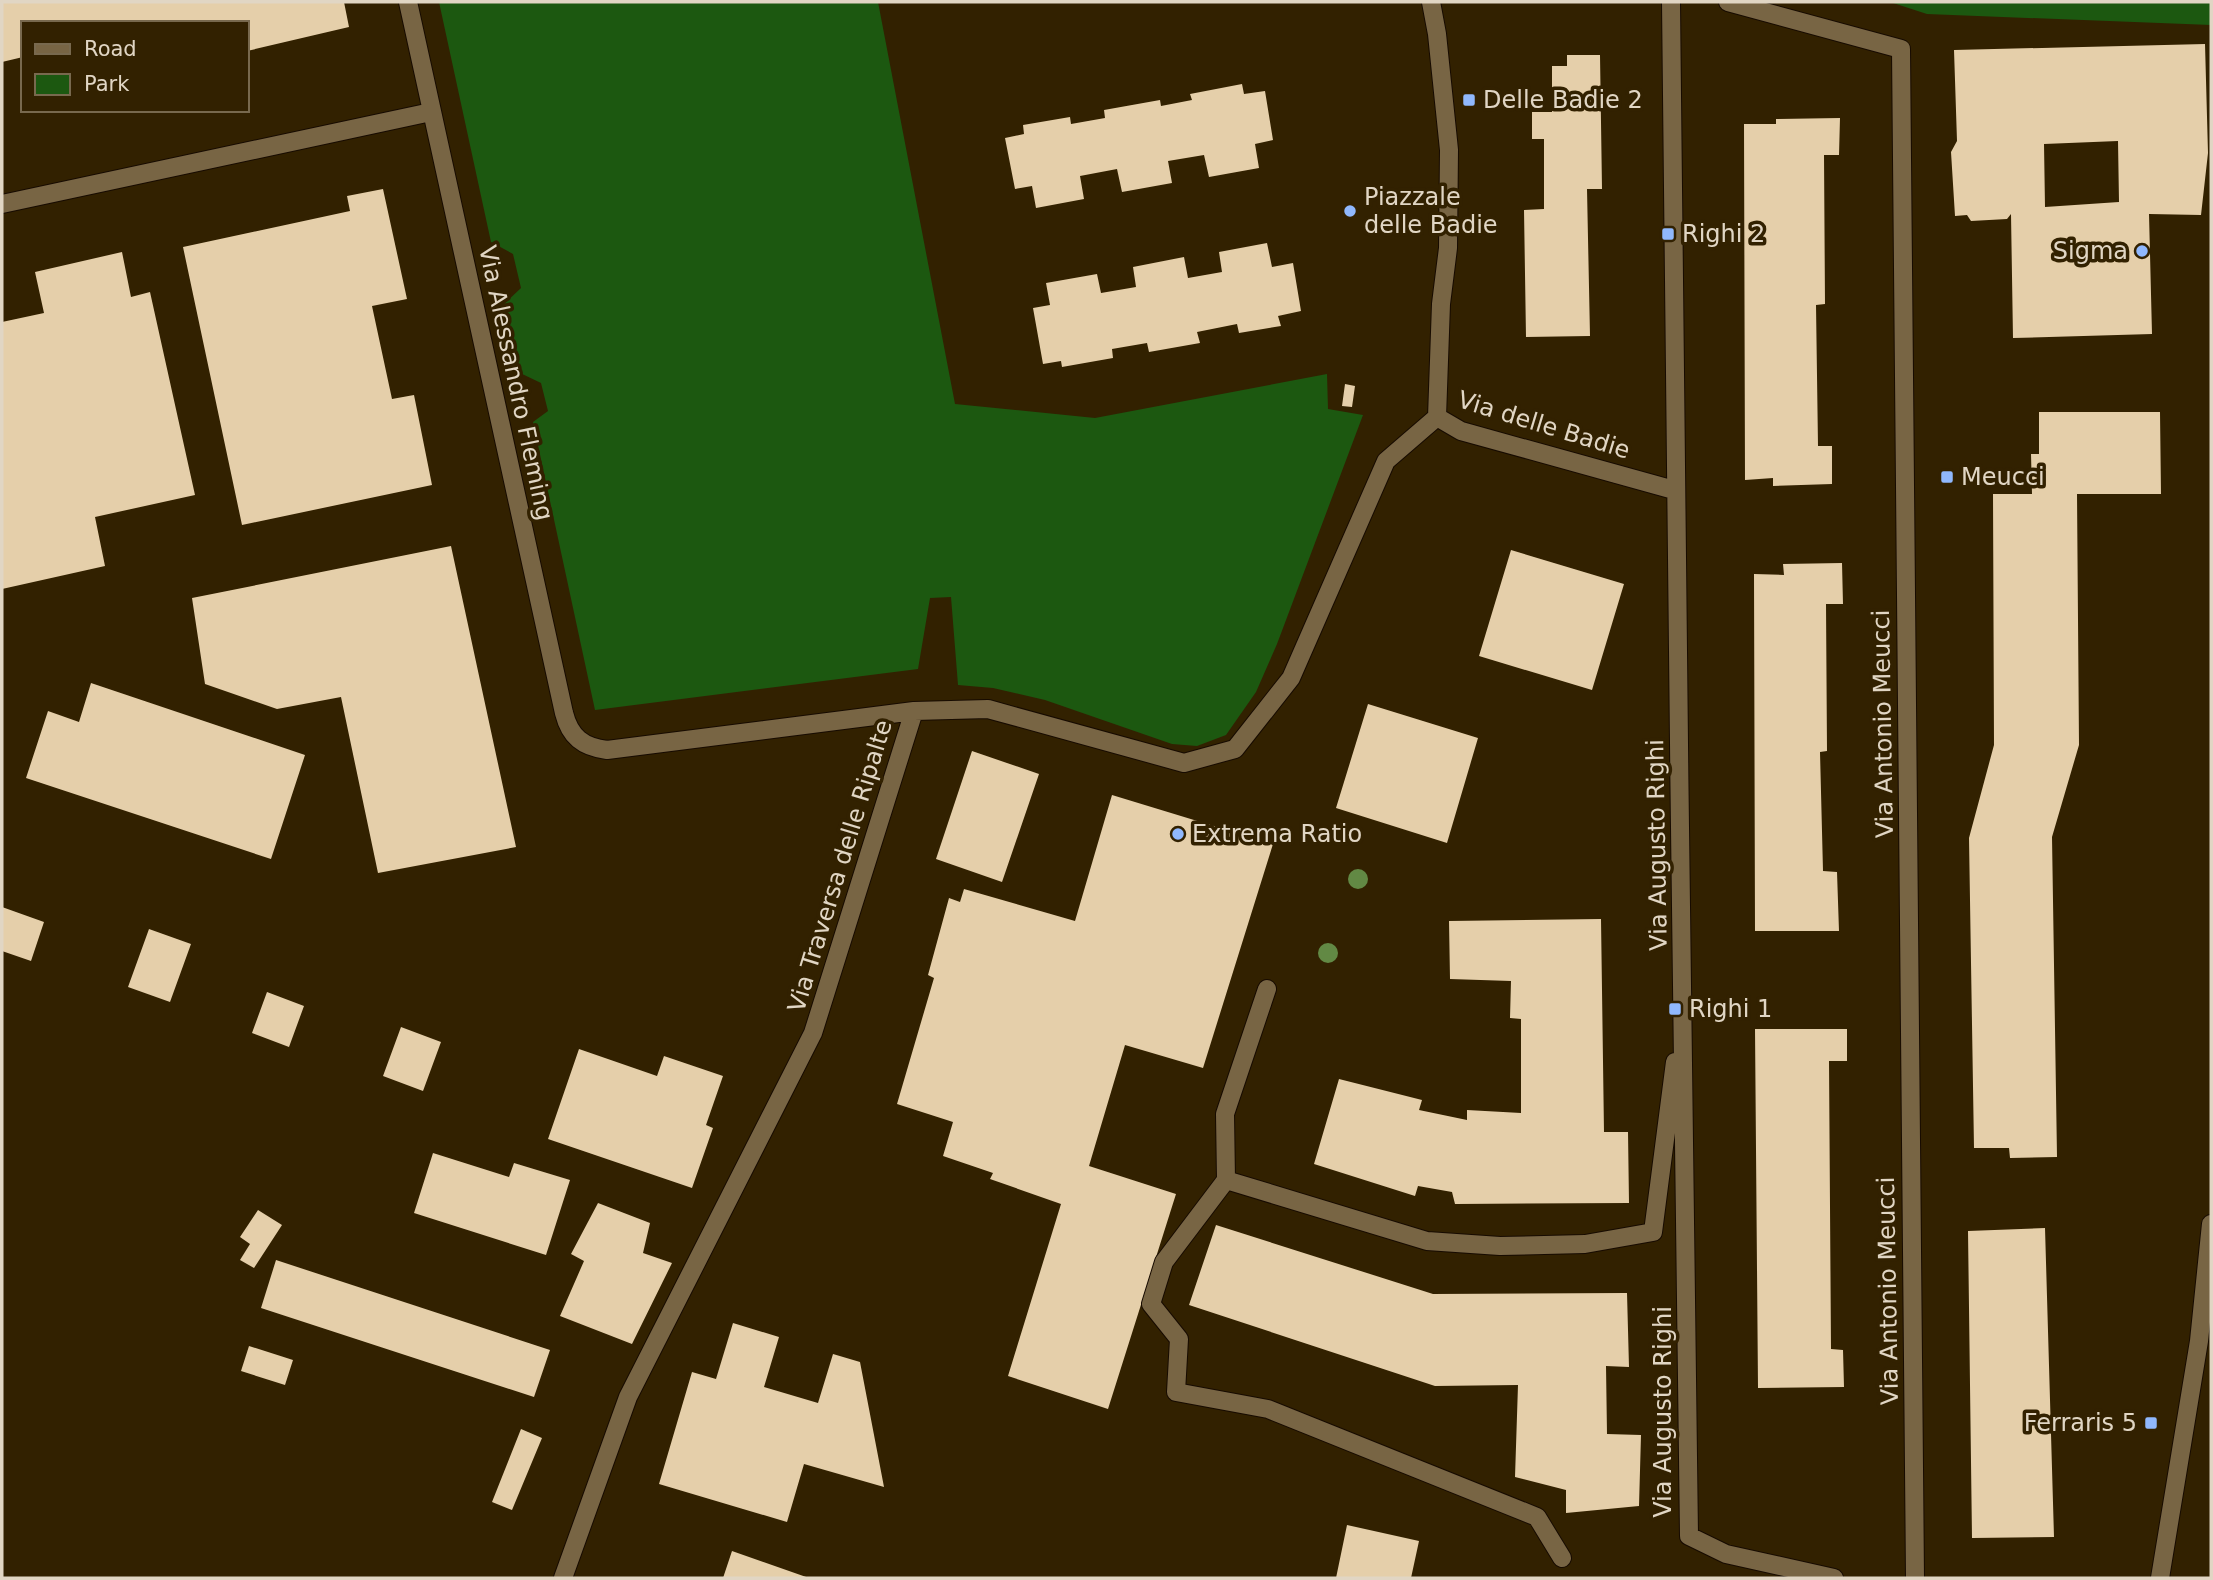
<svg xmlns="http://www.w3.org/2000/svg" width="2213" height="1580" font-family="'DejaVu Sans',sans-serif">
  <style>
    .green { fill: #1c5810 }
    .building { fill: #e5cfaa; fill-rule: evenodd }
    .lines { fill: none; stroke-linecap: round; stroke-linejoin: round }
    .minor-casing { stroke: #170b00; stroke-width: 20 }
    .minor { stroke: #786544; stroke-width: 18 }
    .tree { fill: #628944 }
    .poi-dot { fill: #90b8fd; stroke: #322100; stroke-width: 2.5 }
    .labels { text-anchor: middle; stroke-width: 7; stroke-linejoin: round; paint-order: stroke }
    .poi-label { font-size: 24px; fill: #e1d6c4; stroke: #322100; text-anchor: start }
    .street-label { font-size: 24px; fill: #e1d6c4; stroke: #322100 }
  </style>
  <rect width="100%" height="100%" fill="#322100"/>
  <path class="green" d="M439 2H878L955 404 1095 418 1327 374 1328 409 1363 415 1277 644 1256 692 1226 735 1197 746 1172 744 1045 700 993 688 958 685 951 597 930 598 918 669 595 710 533 422 548 411 541 383 518 372 504 304 521 288 513 254 491 242Z
    M1890 2H2211V25L1927 14Z"/>
  <path class="building" d="M2 2H344L349 27 247 51V23H23V57L2 62Z
    M2205 44 2208 153 2201 215 2149 214 2152 334 2013 338 2011 214 2007 219 1971 221 1967 215 1955 216 1951 152 1957 141 1954 50ZM2118 141 2119 202 2045 207 2044 144Z
    M1567 55H1600L1602 189H1587L1590 336 1526 337 1524 210 1544 209V139H1532V112H1552V66H1567Z
    M1242 84 1244 94 1265 91 1273 140 1255 144 1259 168 1209 177 1204 155 1168 161 1172 183 1122 192 1117 169 1080 176 1084 199 1036 208 1032 186 1015 189 1005 138 1024 134 1023 125 1070 117 1071 124 1105 118 1104 110 1160 100 1161 106 1192 100 1190 94Z
    M1840 118 1839 155H1824L1825 304 1816 305 1818 446H1832V484L1773 486V478L1745 480 1744 124H1776V119Z
    M383 189 407 299 372 306 392 399 414 395 432 485 242 525 183 247 350 211 347 196Z
    M1267 243 1272 267 1293 263 1301 311 1278 316 1281 326 1239 333 1237 324 1197 332 1200 343 1149 352 1147 343 1112 349 1113 358 1062 367 1061 361 1043 364 1033 308 1050 305 1046 283 1097 274 1101 293 1136 287 1133 267 1184 257 1188 278 1222 272 1219 252Z
    M122 252 131 297 150 292 195 495 95 517 105 566 2 589V322L44 313 35 272Z
    M1345 384 1355 386 1352 407 1342 406Z
    M2039 412H2160L2161 494H2077L2079 745 2052 837 2057 1157 2010 1158 2009 1148H1974L1969 838 1994 745 1993 494H2032L2031 454H2039Z
    M451 546 516 847 378 873 341 697 277 709 205 684 192 598Z
    M1511 550 1624 584 1592 690 1479 656Z
    M1842 563 1843 604H1826L1827 751 1820 752 1823 871 1837 872 1839 931H1755L1754 574 1784 575 1783 564Z
    M91 683 305 755 271 859 26 778 48 711 79 722Z
    M1368 704 1478 738 1447 843 1336 808Z
    M972 751 1039 774 1002 882 936 859Z
    M1112 795 1273 844 1203 1068 1125 1045 1089 1166 1176 1194 1108 1409 1008 1376 1061 1204 990 1179 993 1173 943 1156 953 1122 897 1104 934 978 928 975 949 898 960 902 964 889 1075 921Z
    M2 907 44 922 31 961 2 951Z
    M1601 919 1604 1132H1628L1629 1203 1455 1204 1452 1192 1418 1186 1415 1196 1314 1164 1339 1079 1422 1100 1419 1110 1467 1120V1110L1521 1113V1019L1510 1018 1511 981 1450 979 1449 921Z
    M149 929 191 944 170 1002 128 987Z
    M267 992 304 1006 289 1047 252 1033Z
    M401 1027 441 1042 423 1091 383 1076Z
    M1755 1029H1847V1061H1829L1831 1349 1843 1350 1844 1387 1758 1388Z
    M579 1049 657 1076 664 1056 723 1076 706 1125 713 1128 692 1188 548 1139Z
    M433 1153 509 1177 514 1163 570 1180 546 1255 414 1213Z
    M598 1203 650 1223 643 1253 672 1263 632 1344 560 1316 584 1261 571 1254Z
    M258 1210 282 1225 254 1268 240 1260 250 1244 240 1237Z
    M1216 1225 1433 1294 1627 1293 1629 1367 1606 1366 1607 1434 1641 1435 1639 1506 1566 1513V1490L1515 1477 1518 1385 1435 1386 1189 1305Z
    M2045 1228 2054 1537 1972 1538 1968 1231Z
    M276 1260 550 1350 534 1397 261 1308Z
    M733 1323 779 1337 764 1387 818 1403 833 1354 860 1362 884 1487 804 1464 787 1522 659 1484 692 1372 716 1379Z
    M249 1346 293 1360 285 1385 241 1371Z
    M521 1429 542 1438 512 1510 492 1502Z
    M1347 1525 1419 1541 1411 1578H1336Z
    M732 1551 809 1578H723Z"/>
  <g class="lines">
    <g class="minor-casing">
      <path id="minor" d="M408 2 564 713C570 737 583 747 607 750L914 711
        M1431 2 1437 34 1449 150 1448 248 1441 304 1437 417
        M1671 2C1674 513 1684 1025 1689 1536L1726 1554 1834 1578
        M1728 2 1901 49 1915 1578
        M2 204 431 112
        M1437 417 1461 431 1674 490
        M1267 989 1225 1114 1226 1180 1427 1241 1500 1246 1585 1244 1653 1232 1675 1062
        M1226 1180 1164 1262 1151 1304 1179 1339 1176 1392 1268 1409 1537 1517 1562 1558
        M563 1578 628 1397 813 1033 914 711 988 709 1184 763 1235 749 1291 678 1386 461 1437 417
        M2160 1578 2199 1341 2211 1224"/>
    </g>
    <use href="#minor" class="minor"/>
  </g>
  <g class="tree">
    <circle cx="1358" cy="879" r="10"/>
    <circle cx="1328" cy="953" r="10"/>
  </g>
  <g class="poi-dot">
    <rect x="1462" y="93" width="14" height="14" rx="3.5"/>
    <circle cx="1350" cy="211" r="7"/>
    <rect x="1661" y="227" width="14" height="14" rx="3.5"/>
    <circle cx="2142" cy="251" r="7"/>
    <rect x="1940" y="470" width="14" height="14" rx="3.5"/>
    <circle cx="1178" cy="834" r="7"/>
    <rect x="1668" y="1002" width="14" height="14" rx="3.5"/>
    <rect x="2144" y="1416" width="14" height="14" rx="3.5"/>
  </g>
  <g class="labels">
    <g class="poi-label">
      <text x="1483" y="108">Delle Badie 2</text>
      <text x="1364" y="205">Piazzale<tspan x="1364" dy="28">delle Badie</tspan></text>
      <text x="1682" y="242">Righi 2</text>
      <text x="2128" y="259" text-anchor="end">Sigma</text>
      <text x="1961" y="485">Meucci</text>
      <text x="1192" y="842">Extrema Ratio</text>
      <text x="1689" y="1017">Righi 1</text>
      <text x="2137" y="1431" text-anchor="end">Ferraris 5</text>
    </g>
    <g class="street-label">
      <text transform="translate(516 383) rotate(78)" y="8">Via Alessandro Fleming</text>
      <text transform="translate(1544 425) rotate(17)" y="8">Via delle Badie</text>
      <text transform="translate(1883 724) rotate(-91)" y="8">Via Antonio Meucci</text>
      <text transform="translate(1657 845) rotate(-91)" y="8">Via Augusto Righi</text>
      <text transform="translate(840 866) rotate(-73)" y="8">Via Traversa delle Ripalte</text>
      <text transform="translate(1888 1291) rotate(-91)" y="8">Via Antonio Meucci</text>
      <text transform="translate(1663 1412) rotate(-90)" y="8">Via Augusto Righi</text>
    </g>
  </g>
  <rect width="2213" height="1580" fill="none" stroke="#e1d6c4" stroke-width="7"/>
  <rect x="21" y="21" width="228" height="91" fill="#322100" stroke="#78694e" stroke-width="2"/>
  <rect x="35" y="44" width="35" height="10" fill="#786544" stroke="#78694e" stroke-width="2"/>
  <text x="84" y="56" font-size="21" fill="#e1d6c4">Road</text>
  <rect x="35" y="74" width="35" height="21" fill="#1c5810" stroke="#78694e" stroke-width="2"/>
  <text x="84" y="91" font-size="21" fill="#e1d6c4">Park</text>
</svg>
